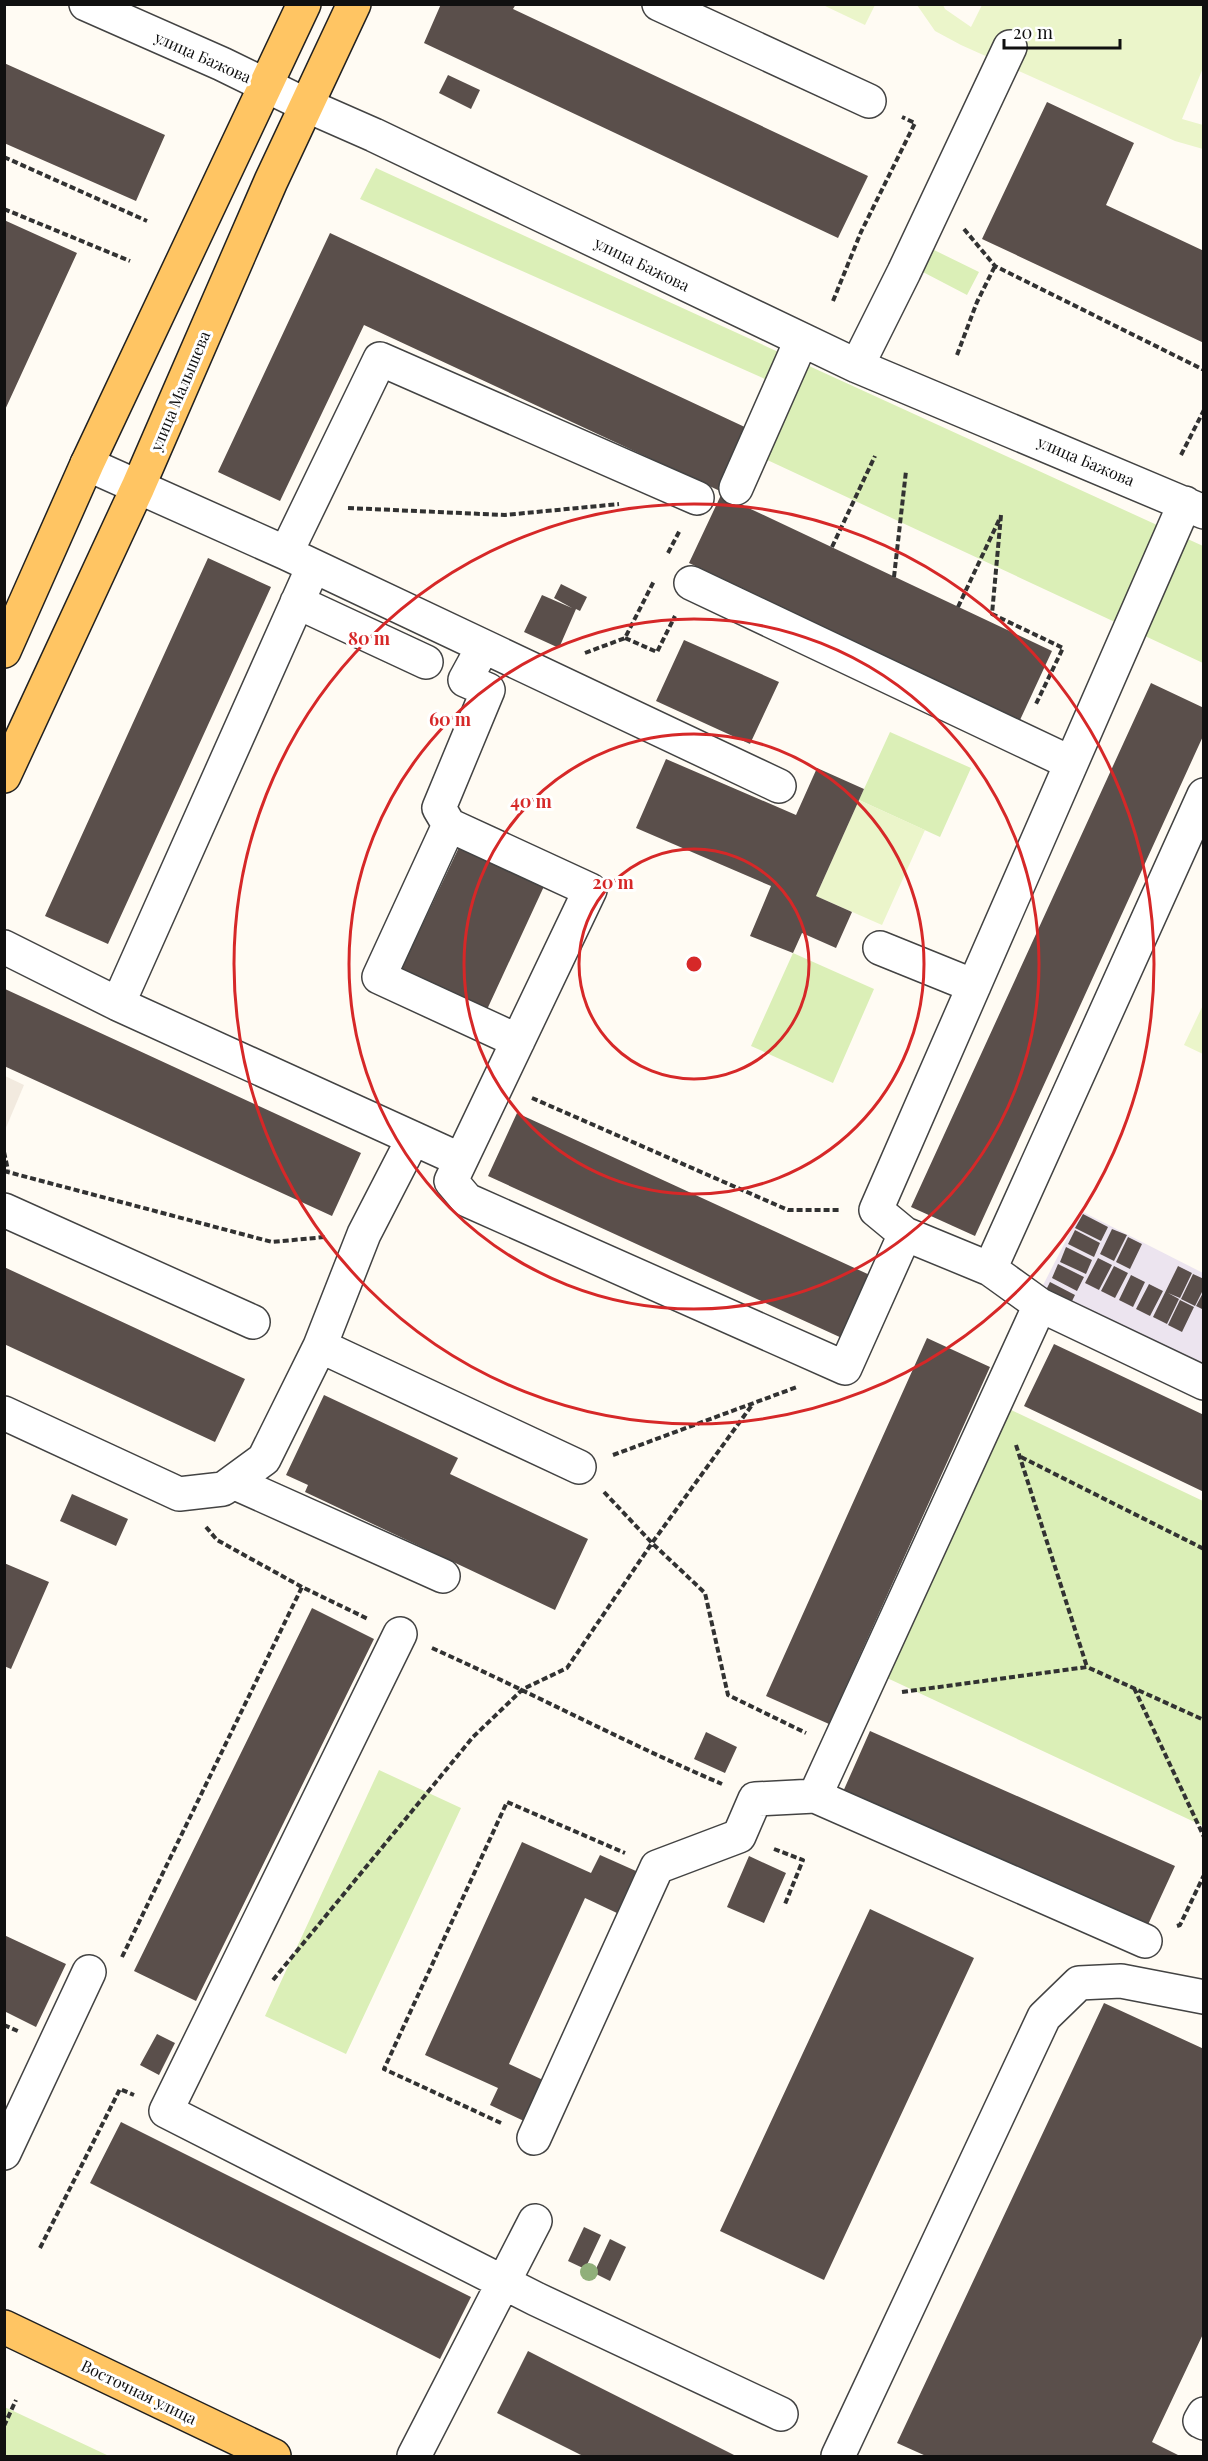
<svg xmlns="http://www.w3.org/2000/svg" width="1208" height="2461" font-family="'Playfair Display',serif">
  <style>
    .industrial { fill: #ece4ef }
    .green { fill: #dbefb7 }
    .pitch { fill: #ebf5ca }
    .plaza { fill: #f2eadf }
    .building { fill: #5a4f4b }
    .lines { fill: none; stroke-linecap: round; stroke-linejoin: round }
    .minor-casing { stroke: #434343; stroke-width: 36 }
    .major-casing { stroke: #212121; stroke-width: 36 }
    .path { stroke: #323232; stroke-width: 4; stroke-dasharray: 6 3; stroke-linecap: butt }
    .minor { stroke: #fff; stroke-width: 33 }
    .major { stroke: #ffc563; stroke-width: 33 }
    .tree { fill: #90af7a }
    .ring { fill: none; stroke: #d62828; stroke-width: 3 }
    .labels { text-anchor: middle; stroke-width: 6; stroke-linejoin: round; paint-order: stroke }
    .street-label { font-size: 16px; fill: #101010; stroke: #fff }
    .centre { fill: #d62828; stroke: #fff; stroke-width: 3 }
    .ring-label { font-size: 18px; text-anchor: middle; font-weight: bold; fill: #d62828; stroke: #fff; stroke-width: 6; stroke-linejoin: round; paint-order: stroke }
  </style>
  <rect width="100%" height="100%" fill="#fffbf3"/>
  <path class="industrial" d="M1081 1211 1203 1273V1379L1038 1295Z"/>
  <path class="green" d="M376 168 1203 546V663L763 458 792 391 360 199Z
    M932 249 979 272 967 295 921 271Z
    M890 732 971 768 940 837 859 800Z
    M793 953 874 989 833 1083 751 1046Z
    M1011 1410 1203 1501V1826L885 1677Z
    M379 1770 461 1808 346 2054 265 2016Z
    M4 2407 9 2409 109 2456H5Z"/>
  <path class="pitch" d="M823 5H875L865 25Z
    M917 5H943L945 9 971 27 982 5H1203V68L1182 119 1203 125V149L1175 141 961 45 935 31Z
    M859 800 925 830 882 925 816 896Z
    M1203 1005V1054L1184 1045Z"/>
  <path class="plaza" d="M5 1076 24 1085 5 1130Z"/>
  <path class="building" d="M441 4H516L513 9 868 176 838 238 424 43Z
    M4 63 165 135 136 201 4 143Z
    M448 75 480 90 471 109 439 93Z
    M1047 102 1134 143 1106 205 1204 251V343L982 239Z
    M4 220 77 253 4 412Z
    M330 233 749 429 720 491 364 325 280 501 218 472Z
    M721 495 1052 651 1020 720 689 563Z
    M208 558 271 587 108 944 45 916Z
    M561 584 587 597 580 611 576 609 559 648 524 632 542 595 572 608 554 598Z
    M684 640 779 682 750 744 656 701Z
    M1151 683 1204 708V734L975 1236 911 1207Z
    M666 759 796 815 817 768 864 789 816 896 852 912 836 948 802 933 793 953 750 936 771 886 636 828Z
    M461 843 546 882 484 1016 398 976Z
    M5 989 361 1153 332 1216 4 1066Z
    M517 1113 872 1276 844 1339 488 1176Z
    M1083 1214 1108 1227 1101 1241 1075 1228Z
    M1112 1229 1127 1235 1114 1261 1100 1254Z
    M1075 1230 1100 1243 1094 1257 1068 1244Z
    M1128 1237 1142 1244 1130 1269 1116 1262Z
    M1066 1247 1092 1260 1086 1274 1060 1262Z
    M1098 1258 1112 1265 1099 1290 1085 1283Z
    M1058 1264 1084 1277 1077 1291 1052 1278Z
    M1114 1266 1128 1273 1115 1298 1101 1291Z
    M1178 1266 1192 1273 1180 1298 1168 1293 1179 1299 1167 1324 1153 1317Z
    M4 1267 245 1379 215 1442 4 1344Z
    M1193 1274 1204 1279V1288L1195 1306 1181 1299Z
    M1131 1275 1145 1282 1133 1307 1119 1300Z
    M1050 1282 1075 1295 1068 1309 1043 1296Z
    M1149 1284 1163 1291 1150 1316 1136 1309Z
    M1204 1291V1310L1196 1306Z
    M1180 1300 1194 1307 1182 1332 1168 1325Z
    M927 1338 990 1367 829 1724 766 1696Z
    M1054 1344 1204 1415V1492L1024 1406Z
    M324 1395 458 1458 450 1474 588 1539 555 1610 305 1492 308 1485 286 1475Z
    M72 1494 128 1519 116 1546 60 1521Z
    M4 1563 49 1582 11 1669 4 1666Z
    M312 1608 374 1639 196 2001 134 1971Z
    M870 1731 1175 1866 1146 1929 842 1794Z
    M706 1732 737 1747 725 1773 694 1759Z
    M522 1842 591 1873 600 1855 636 1871 617 1913 585 1898 509 2064 543 2080 524 2121 490 2105 498 2088 425 2055Z
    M749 1856 786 1873 764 1923 727 1907Z
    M870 1909 974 1958 824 2280 720 2231Z
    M4 1935 66 1964 36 2027 4 2011Z
    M1104 2003 1204 2049V2332L1152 2442 1180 2456H926L897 2443Z
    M157 2034 175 2043 159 2075 140 2065Z
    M121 2122 471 2297 440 2359 90 2183Z
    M584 2227 601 2235 585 2269 568 2261Z
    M610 2239 626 2247 610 2281 594 2273Z
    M528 2351 575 2375 736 2456H583L497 2413Z"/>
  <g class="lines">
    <g class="minor-casing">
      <path id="minor" d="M86 4 222 64 308 106 374 135 857 366 1204 512
        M659 4 869 101
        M857 366 904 272 1010 47
        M87 464 286 553 779 786
        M736 488 801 341
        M1185 503 876 1210 905 1234 990 1269 1040 1305 1204 1383
        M286 553 380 359 697 498
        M691 583 1071 763
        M297 602 426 662
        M449 825 439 808 488 690 465 680 483 647
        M4 947 118 1004 461 1160
        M880 948 974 986
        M118 1004 313 567
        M518 1041 379 977 449 825 590 890 451 1181 467 1200 845 1368 905 1234
        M4 1210 253 1322
        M990 1269 1204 795
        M320 1346 579 1467
        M4 1413 179 1494 223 1489 264 1459 320 1346 364 1234 413 1139
        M233 1482 443 1576
        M400 1634 166 2111 536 2299 781 2414
        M815 1796 1040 1305
        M534 2138 657 1867 739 1836 755 1799 815 1796 1145 1941
        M4 2153 89 1972
        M1204 2414 1200 2421 1204 2423
        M414 2456 535 2221
        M838 2456 1044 2017 1079 1983 1121 1981 1204 1997"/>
    </g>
    <g class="major-casing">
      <path id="major" d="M4 651 87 464 304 4
        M4 776 138 487 271 181 354 4
        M4 2327 274 2456"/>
    </g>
    <path class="path" d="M4 157 147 221
      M4 209 130 261
      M964 229 995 266 1204 370
      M833 301 861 232 915 123 902 117
      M957 355 977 302 995 266
      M1181 455 1204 410
      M348 508 505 515 619 504
      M1001 515 992 614 1063 648 1035 706
      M832 547 875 456
      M668 553 680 530
      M894 577 906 471
      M958 607 1000 518
      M625 638 657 652 675 616
      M585 653 625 638 654 581
      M532 1098 788 1210H840
      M4 1152 8 1170
      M4 1171 272 1242 325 1237
      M1016 1445 1087 1667
      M613 1455 797 1387
      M1021 1457 1204 1549
      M604 1492 652 1543 705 1593 728 1695 806 1733
      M206 1527 217 1540 302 1587 368 1619
      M432 1648C530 1692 624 1742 722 1784
      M1134 1688 1204 1837
      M902 1692 1087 1667 1204 1720
      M774 1849 803 1860 785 1904
      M1177 1926 1180 1925 1204 1875
      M122 1957 302 1587
      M273 1980 473 1737 523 1689 567 1668 652 1543 752 1405
      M4 2025 20 2032
      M501 2123 384 2069 507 1802 625 1853
      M40 2248 120 2089 134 2095
      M4 2426 16 2400"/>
    <use href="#minor" class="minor"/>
    <use href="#major" class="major"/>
  </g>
  <circle class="tree" cx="589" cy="2272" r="9"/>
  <g class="ring">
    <circle cx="694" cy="964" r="115"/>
    <circle cx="694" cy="964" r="230"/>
    <circle cx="694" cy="964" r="345"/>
    <circle cx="694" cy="964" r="460"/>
  </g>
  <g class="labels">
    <g class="street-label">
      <text transform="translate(203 57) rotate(24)" y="6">улица Бажова</text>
      <text transform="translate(642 264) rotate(26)" y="6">улица Бажова</text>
      <text transform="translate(180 391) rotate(-67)" y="6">улица Малышева</text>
      <text transform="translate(1086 461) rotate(23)" y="6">улица Бажова</text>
      <text transform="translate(139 2392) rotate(26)" y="6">Восточная улица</text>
    </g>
  </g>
  <circle cx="694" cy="964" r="9" class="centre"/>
  <g class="ring-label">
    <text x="369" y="645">80 m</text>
    <text x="450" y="726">60 m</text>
    <text x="531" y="808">40 m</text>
    <text x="613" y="889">20 m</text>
  </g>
  <rect width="1208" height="2461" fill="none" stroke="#101010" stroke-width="12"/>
  <path d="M1004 39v9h116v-9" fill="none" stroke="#101010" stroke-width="3"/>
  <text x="1013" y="39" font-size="18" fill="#101010" stroke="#ffffff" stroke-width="4.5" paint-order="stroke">20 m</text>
</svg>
